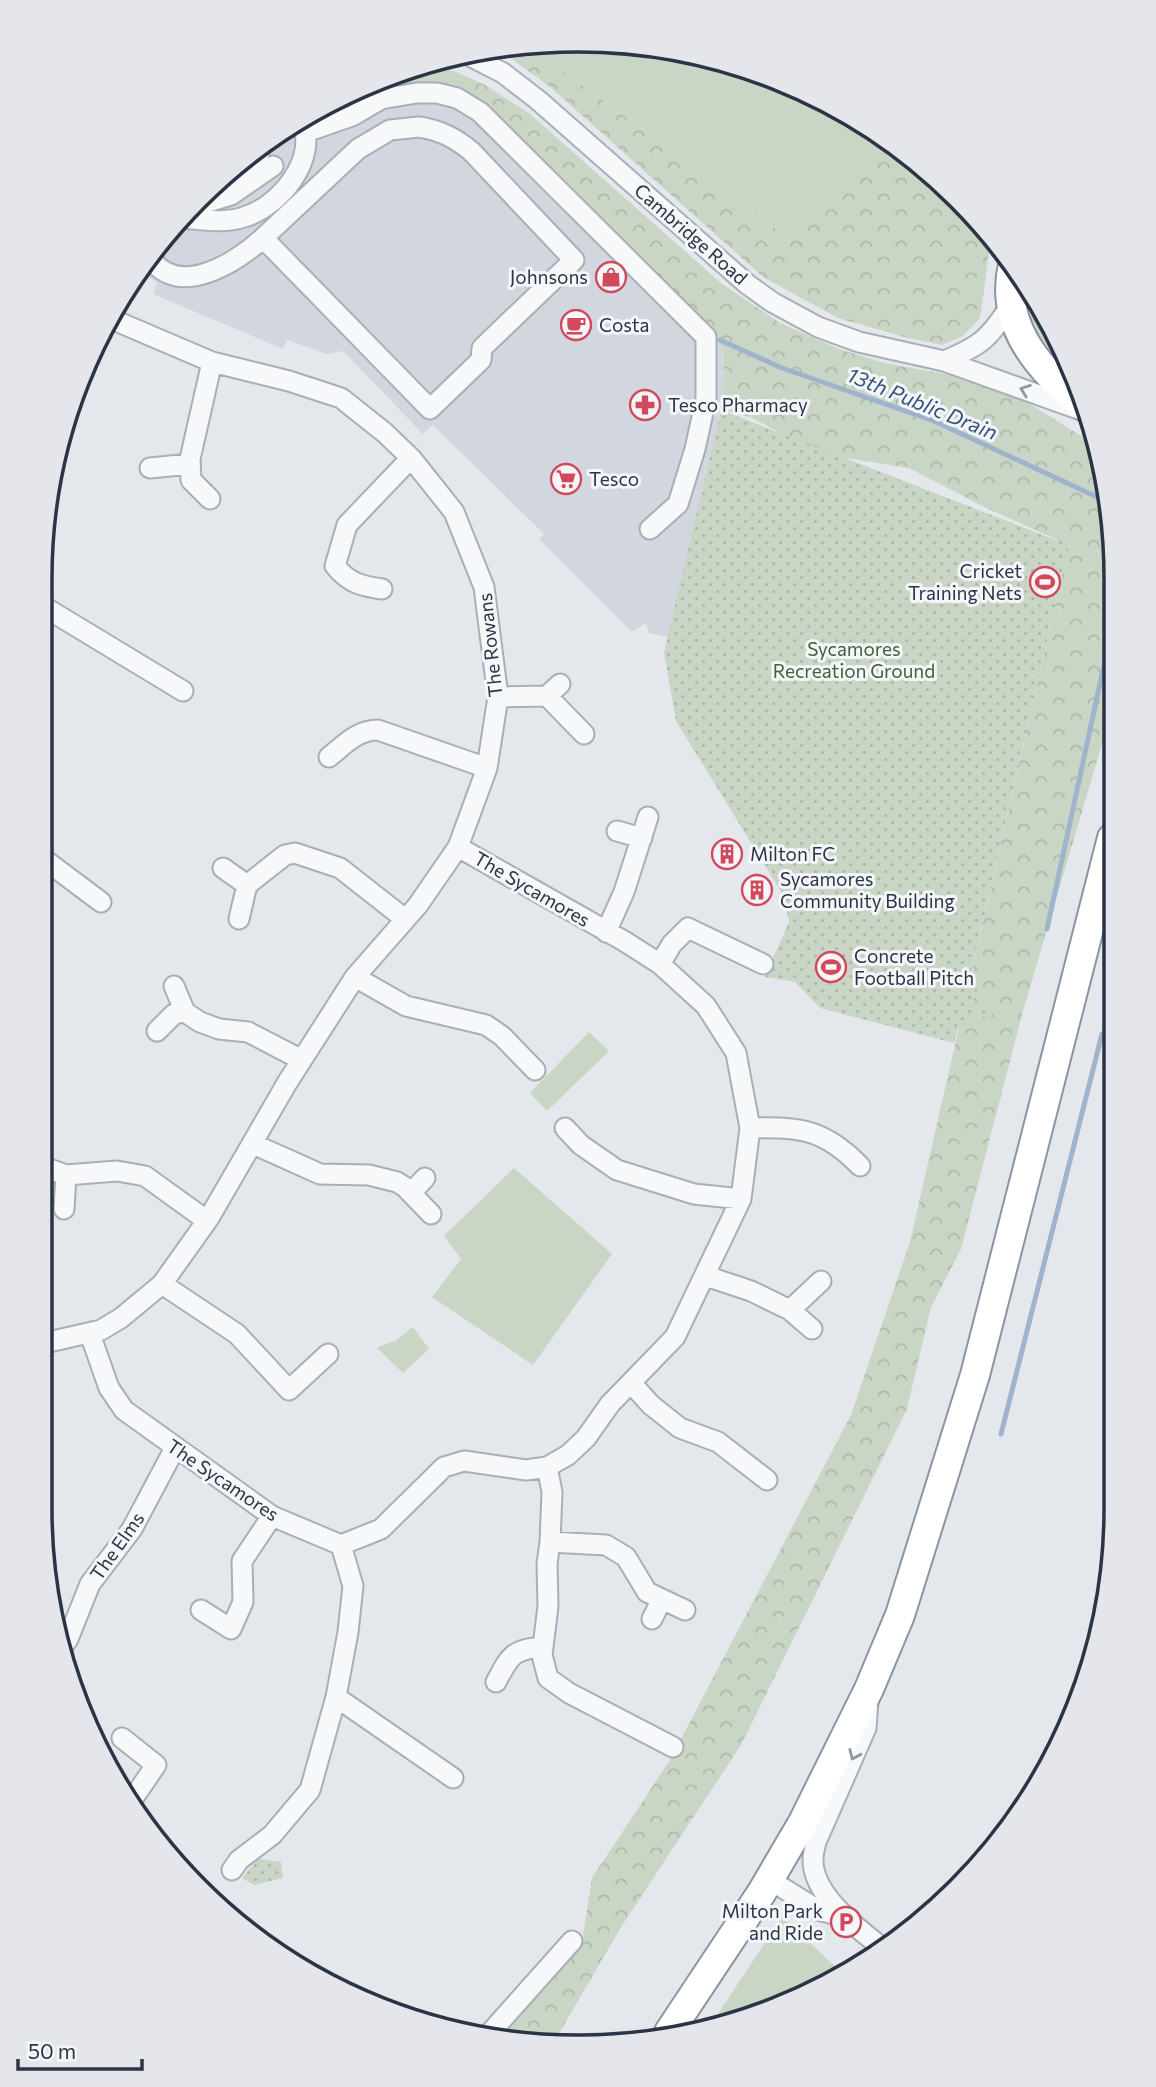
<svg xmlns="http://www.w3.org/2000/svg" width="1156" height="2087" font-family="Commissioner,sans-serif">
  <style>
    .built { fill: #d2d6de }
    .grass { fill: #c9d6c5 }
    .forest { fill: url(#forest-crowns) }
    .park { fill: url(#park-dots) }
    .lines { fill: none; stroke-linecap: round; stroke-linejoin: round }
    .stream { stroke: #9fb4cc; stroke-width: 5 }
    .minor-casing { stroke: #a9aeb7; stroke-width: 23 }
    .highway-casing { stroke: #8b94a3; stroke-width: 32 }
    .minor { stroke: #f7f8fa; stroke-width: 19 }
    .highway { stroke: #fff; stroke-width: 28 }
    .oneway { stroke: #9196a0 }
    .labels { text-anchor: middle; stroke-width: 6; stroke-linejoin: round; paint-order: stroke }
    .street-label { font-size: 19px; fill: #2b3445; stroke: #f4f6f9 }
    .poi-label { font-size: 19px; fill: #2b3445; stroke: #f4f6f9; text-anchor: start }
    .park-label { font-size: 19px; fill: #3f6138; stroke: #f4f6f9 }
    .water-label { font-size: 21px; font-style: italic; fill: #34527a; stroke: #f4f6f9 }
    .rim { fill: none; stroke: #2b3445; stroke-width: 3.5 }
  </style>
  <defs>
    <pattern id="forest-crowns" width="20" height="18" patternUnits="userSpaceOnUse" patternTransform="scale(1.75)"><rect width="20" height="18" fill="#c9d6c5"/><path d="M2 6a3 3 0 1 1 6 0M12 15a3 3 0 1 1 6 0" fill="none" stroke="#adb8ab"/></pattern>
    <pattern id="park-dots" width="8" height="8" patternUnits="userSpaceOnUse" patternTransform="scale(1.75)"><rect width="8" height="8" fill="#c9d6c5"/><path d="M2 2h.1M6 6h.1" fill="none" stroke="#adb8ab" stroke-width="1.8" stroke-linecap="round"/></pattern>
  </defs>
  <rect width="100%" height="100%" fill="#e4e7ec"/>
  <path class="built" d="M395 84 438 85 491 114 723 347 724 390 698 531 673 638 649 633 646 623 632 632 539 539 544 534 433 425 423 434 343 351 327 354 287 340 283 349 153 294 157 283 140 271 174 223 251 151 331 101 347 103 364 93Z"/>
  <path class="grass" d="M543 41 649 45 751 69 847 113 890 145 783 234 527 44Z
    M1028 286 1075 380C1041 361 1028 322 1028 286Z
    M589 1032 609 1051 547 1111 530 1093Z
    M514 1168 612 1254 533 1365 432 1297 461 1259 444 1236Z
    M413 1327 429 1349 403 1373 377 1348 396 1340Z
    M782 1917 840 1971 783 2006 712 2023Z"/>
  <path class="forest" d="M527 44 783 234 890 145 958 197 991 238 980 318 963 336 942 345 908 338 838 318 763 277 549 86 498 49Z
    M427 63 456 72 485 85 530 114 721 283 780 323 839 349 884 363 957 376 991 387 1022 399 1097 446 1111 508 1112 710 1023 1011 961 1249 931 1307 907 1409 741 1745 623 1924 555 2040 495 2034 583 1936 592 1878 670 1760 851 1415 910 1242 1069 545 982 506 909 468 821 454 750 417 721 410 724 389 723 347 491 114 438 85 398 83 364 93 347 103 331 101 341 96Z"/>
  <path class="park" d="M721 410 1069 545 968 986 977 989 973 1005 993 1010 992 1018 969 1014 966 1029 958 1028 954 1043 820 1008 795 982 765 977 789 922 785 898 676 721 664 652Z
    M258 1859 281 1862 283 1878 254 1885 242 1878Z"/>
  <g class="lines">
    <path class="stream" d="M720 340 782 368 934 421 1110 503
      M1047 929 1112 628
      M1001 1434 1102 1034"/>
    <g class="minor-casing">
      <path id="minor" d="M466 54 503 73 538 100 747 284 772 302 818 327 859 342 944 361 1081 410
        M419 127C440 130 455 138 471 151L574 260 482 348 481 360 430 409 263 238 358 149 390 130Z
        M306 132 352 116 381 99 417 93H437L457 98 480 112 706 337V399L695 449 678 504 650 529
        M215 184 259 155
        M205 203 231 195 273 166
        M180 218C200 219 225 224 244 217 279 207 320 158 301 121
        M150 257C177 300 236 263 263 238
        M944 361C980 346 989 339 1010 306
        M150 468 190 464
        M210 499 191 480 190 459 212 362
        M382 589C361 586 349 583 335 566L347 525 411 458
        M41 605 183 691
        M547 696 560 684
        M498 697 547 696 584 734
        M329 757C344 745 357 730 378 730L487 768
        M617 831 642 838
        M41 857 101 902
        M223 868 247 885 239 919
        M247 885 285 855 295 853 340 868 405 919
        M606 932 624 892 648 817
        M660 964 672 944 688 928 763 964
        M355 977 406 1006 486 1025 502 1036 535 1070
        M174 986 185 1012 200 1022 219 1029 248 1032 302 1060
        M157 1031 174 1014 185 1012
        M565 1128 581 1145 617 1170 694 1194 741 1199
        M750 1128C801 1127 824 1129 860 1166
        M253 1144 320 1174 369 1175 397 1182 405 1187 431 1214
        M41 1166 66 1175 117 1171 145 1176 206 1220
        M411 1193 425 1178
        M64 1209 66 1175
        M706 1276 751 1291 790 1310 821 1281
        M162 1284 237 1334 289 1390 328 1354
        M790 1310 812 1329
        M90 1334 109 1388 124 1410 272 1516 341 1545 381 1529 444 1467 464 1461 526 1470 547 1467 568 1455 586 1438 610 1404 675 1337 741 1199 750 1128 736 1053 706 1006 660 964 624 941 458 847
        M40 1344 101 1330 121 1318 162 1284 209 1218 287 1083 355 977 418 905 458 847 487 768 498 697 484 587 454 512 411 458 385 433 341 398 289 381 212 362 109 318
        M631 1383 651 1405 680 1428 718 1442 767 1480
        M547 1467 552 1492 550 1542 606 1545 626 1557 647 1592 685 1610
        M550 1542 547 1564 548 1606 542 1655 548 1678 569 1693 673 1747
        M201 1610 231 1629 243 1602 242 1561 272 1516
        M652 1619 662 1599
        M63 1646 68 1639 90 1584 132 1529 175 1448
        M496 1682C510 1656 512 1649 543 1647
        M336 1697 453 1778
        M868 1701 866 1728 816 1842C815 1847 813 1853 813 1859 812 1894 856 1927 880 1946
        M122 1738 156 1765 132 1800
        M232 1870 239 1860 272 1835 310 1790 336 1697 348 1632 353 1586 341 1545
        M770 1880 818 1910 842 1916
        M490 2033 572 1941"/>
    </g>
    <g class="highway-casing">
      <path id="highway" d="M1013 265C998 327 1043 375 1088 409
        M669 2032 762 1892 803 1822 869 1689 900 1615 975 1375 1112 838"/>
    </g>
    <use href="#minor" class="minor"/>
    <use href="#highway" class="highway"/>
  </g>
  <defs><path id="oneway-chevron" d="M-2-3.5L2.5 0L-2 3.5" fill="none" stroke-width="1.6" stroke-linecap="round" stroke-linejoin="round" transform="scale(1.75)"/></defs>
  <g class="oneway">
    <use href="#oneway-chevron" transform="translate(1025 390) rotate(-160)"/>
    <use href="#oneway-chevron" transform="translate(854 1755) rotate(114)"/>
  </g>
  <defs>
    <g id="shop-ring" transform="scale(1.575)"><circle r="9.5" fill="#f4f6f9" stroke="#d1495b" stroke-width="1.5"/><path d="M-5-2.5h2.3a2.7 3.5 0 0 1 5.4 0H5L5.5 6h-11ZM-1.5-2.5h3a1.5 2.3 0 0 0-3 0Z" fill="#d1495b"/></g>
    <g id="cafe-ring" transform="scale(1.575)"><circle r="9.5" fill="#f4f6f9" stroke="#d1495b" stroke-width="1.5"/><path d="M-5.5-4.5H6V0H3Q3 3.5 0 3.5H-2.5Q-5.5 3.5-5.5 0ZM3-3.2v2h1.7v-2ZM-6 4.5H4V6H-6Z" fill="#d1495b"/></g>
    <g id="pharmacy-ring" transform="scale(1.575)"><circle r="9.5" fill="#f4f6f9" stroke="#d1495b" stroke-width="1.5"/><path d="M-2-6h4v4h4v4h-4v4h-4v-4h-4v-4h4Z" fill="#d1495b"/></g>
    <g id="supermarket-ring" transform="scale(1.575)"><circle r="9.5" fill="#f4f6f9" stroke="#d1495b" stroke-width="1.5"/><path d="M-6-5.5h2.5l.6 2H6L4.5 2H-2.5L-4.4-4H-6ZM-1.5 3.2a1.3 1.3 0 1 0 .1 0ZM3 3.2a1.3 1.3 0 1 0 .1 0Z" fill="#d1495b"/></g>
    <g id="stadium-ring" transform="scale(1.575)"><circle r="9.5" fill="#f4f6f9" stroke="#d1495b" stroke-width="1.5"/><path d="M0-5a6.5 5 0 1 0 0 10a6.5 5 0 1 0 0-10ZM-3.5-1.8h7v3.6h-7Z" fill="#d1495b"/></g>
    <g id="building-ring" transform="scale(1.575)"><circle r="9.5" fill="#f4f6f9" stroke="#d1495b" stroke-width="1.5"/><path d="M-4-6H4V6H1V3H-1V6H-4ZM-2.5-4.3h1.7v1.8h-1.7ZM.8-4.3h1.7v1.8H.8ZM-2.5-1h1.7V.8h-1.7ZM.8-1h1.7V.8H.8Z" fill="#d1495b"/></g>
    <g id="parking-ring" transform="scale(1.575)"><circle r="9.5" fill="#f4f6f9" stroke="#d1495b" stroke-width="1.5"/><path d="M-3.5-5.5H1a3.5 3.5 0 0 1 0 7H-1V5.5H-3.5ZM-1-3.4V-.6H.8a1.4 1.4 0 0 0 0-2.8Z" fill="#d1495b"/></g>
  </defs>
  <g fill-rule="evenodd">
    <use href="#shop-ring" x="611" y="277"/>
    <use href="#cafe-ring" x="576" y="325"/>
    <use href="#pharmacy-ring" x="645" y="405"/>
    <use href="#supermarket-ring" x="566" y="479"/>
    <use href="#stadium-ring" x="1045" y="582"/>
    <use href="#building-ring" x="727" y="854"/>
    <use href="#building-ring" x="757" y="890"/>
    <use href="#stadium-ring" x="831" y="967"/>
    <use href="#parking-ring" x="846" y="1922"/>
  </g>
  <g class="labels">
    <g class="street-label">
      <text transform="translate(691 234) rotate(41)" y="7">Cambridge Road</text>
      <text transform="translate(490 645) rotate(-96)" y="7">The Rowans</text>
      <text transform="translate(532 889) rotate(30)" y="7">The Sycamores</text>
      <text transform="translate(223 1480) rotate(34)" y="7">The Sycamores</text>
      <text transform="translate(117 1546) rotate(-55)" y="7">The Elms</text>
    </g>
    <g class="poi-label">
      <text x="588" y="284" text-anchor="end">Johnsons</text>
      <text x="599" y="332">Costa</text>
      <text x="668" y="412">Tesco Pharmacy</text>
      <text x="589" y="486">Tesco</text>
      <text x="1022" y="578" text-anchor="end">Cricket<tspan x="1022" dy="22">Training Nets</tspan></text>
      <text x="750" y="861">Milton FC</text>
      <text x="780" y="886">Sycamores<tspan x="780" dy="22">Community Building</tspan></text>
      <text x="854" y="963">Concrete<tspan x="854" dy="22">Football Pitch</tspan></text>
      <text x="823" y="1918" text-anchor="end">Milton Park<tspan x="823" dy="22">and Ride</tspan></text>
    </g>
    <g class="park-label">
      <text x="854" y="656">Sycamores<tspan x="854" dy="22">Recreation Ground</tspan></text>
    </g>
    <g class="water-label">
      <text transform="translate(922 404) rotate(22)" y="7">13th Public Drain</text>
    </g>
  </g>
  <path d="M0 0H1156V2087H0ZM578 52H578A526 526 0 0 1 1104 578V1509A526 526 0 0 1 578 2035H578A526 526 0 0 1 52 1509V578A526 526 0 0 1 578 52Z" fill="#e4e6eb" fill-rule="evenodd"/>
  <path class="rim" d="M578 52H578A526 526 0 0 1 1104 578V1509A526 526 0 0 1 578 2035H578A526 526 0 0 1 52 1509V578A526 526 0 0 1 578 52Z"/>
  <path d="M18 2059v10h124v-10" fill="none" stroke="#2b3445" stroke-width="3.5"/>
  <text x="28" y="2059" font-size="21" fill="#2b3445" stroke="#f4f6f9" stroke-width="5" paint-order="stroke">50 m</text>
</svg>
